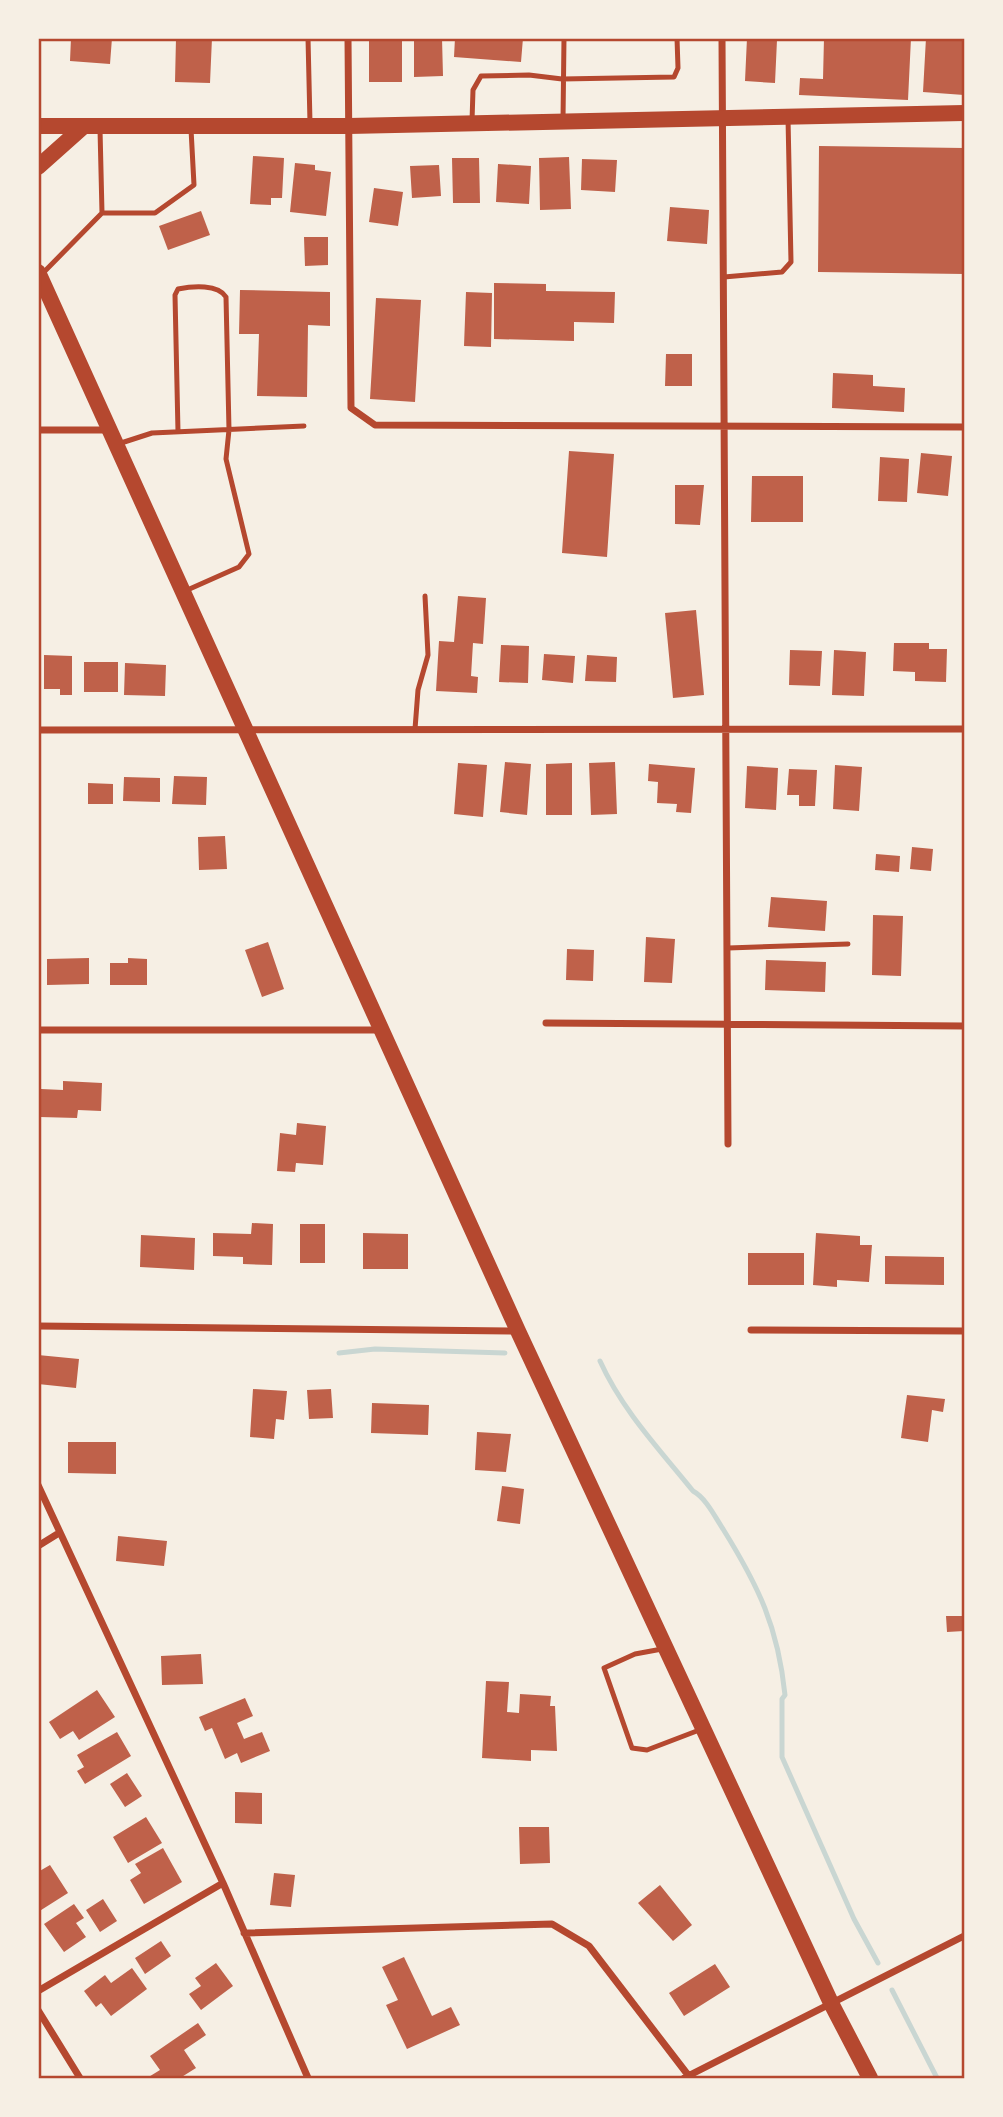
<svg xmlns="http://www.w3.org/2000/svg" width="1003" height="2117" font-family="Poppins,sans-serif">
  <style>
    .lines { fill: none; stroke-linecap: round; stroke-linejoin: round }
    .stream { stroke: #c9d6d2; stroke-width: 5 }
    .building { fill: #bf614a }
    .service { stroke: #b5482f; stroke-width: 5 }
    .minor { stroke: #b5482f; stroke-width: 7 }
    .primary { stroke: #b5482f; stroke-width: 16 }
    .neatline { fill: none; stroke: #b5482f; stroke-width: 2.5 }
  </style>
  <rect width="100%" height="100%" fill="#f6efe4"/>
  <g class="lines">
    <path class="stream" d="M339 1353 375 1349 505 1353
      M600 1361C622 1410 660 1450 693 1491 706 1498 715 1517 723 1529 759 1587 778 1627 785 1695L782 1699V1757L854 1919 878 1963
      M892 1990 937 2078"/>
  </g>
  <path class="building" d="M71 38H112L110 64 70 61Z
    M176 38H212L210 83 175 82Z
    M414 38H442L443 76 414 77Z
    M455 38H523L521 62 454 57Z
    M747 38 777 40 775 83 745 81Z
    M824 38H911L908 100 799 95 800 78 823 79Z
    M926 38H964V95L923 92Z
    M369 40H402V82H369Z
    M819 146 964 148V274L818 272Z
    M253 156 284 158 282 198H271V205L250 204Z
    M569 157 571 209 540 210 539 158Z
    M452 158H479L480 203H453Z
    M582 159 617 160 615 192 581 190Z
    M295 163 315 165V170L331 172 326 216 290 212Z
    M498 164 531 166 529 204 496 202Z
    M439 165 441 196 412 198 410 166Z
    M374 188 403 192 398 226 369 222Z
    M670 207 709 210 707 244 667 241Z
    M201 211 210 235 168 250 159 226Z
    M304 237H328V265L305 266Z
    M494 283 546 284V291L615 292 614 323 574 322V341L494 339Z
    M240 290 330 292V326L308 325 307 397 257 396 259 334H239Z
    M466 292 492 293 491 347 464 346Z
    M376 298 421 300 415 402 370 399Z
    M666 354H692V386H665Z
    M833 373 873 375V386L905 388 904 412 832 408Z
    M569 451 614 454 607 557 562 553Z
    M921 453 952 456 948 496 917 493Z
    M880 457 909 459 907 502 878 501Z
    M752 476H803V522H751Z
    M675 485H704L700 525 675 524Z
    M458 596 486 598 483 644 473 643 471 676 478 677 477 693 436 691 439 641 454 642Z
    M696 610 704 695 673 698 665 613Z
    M894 643H929V649H947L946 682 915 681V672L893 671Z
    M501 645 529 646 528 683 499 682Z
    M790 650 822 651 820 686 789 685Z
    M834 650 866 652 864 696 832 695Z
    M544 654 575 656 573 683 542 680Z
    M44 655 72 656V695H60V689H44Z
    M587 655 617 657 616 682 585 681Z
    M84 662H118V692H84Z
    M125 663 166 665 165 696 124 695Z
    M505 762 531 764 527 815 500 812Z
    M615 762 617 814 591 815 589 763Z
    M458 763 487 765 483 817 454 814Z
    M572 763V815H546V764Z
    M649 764 695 768 691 813 676 812 677 804 657 803 658 782 648 781Z
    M835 765 862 767 859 811 833 809Z
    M747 766 778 768 776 810 745 808Z
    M789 769 817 770 815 806H799V795H787Z
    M174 776 207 777 206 805 172 804Z
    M124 777 160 778V802L123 801Z
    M88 783 113 784V804H88Z
    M225 836 227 869 199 870 198 837Z
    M912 847 933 849 931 871 910 869Z
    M876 854 900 856 899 872 875 870Z
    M771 897 827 901 825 931 768 927Z
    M873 915 903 916 901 976 872 975Z
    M646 937 675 939 672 983 644 982Z
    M268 942 284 989 262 997 245 950Z
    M567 949 594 950 593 981 566 980Z
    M89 958V984L47 985V959Z
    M128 958 147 959V985H110V963H128Z
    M766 960 826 962 825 992 765 990Z
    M63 1081 102 1083 101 1111 78 1110 77 1118 40 1117 41 1089 63 1090Z
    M297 1123 326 1126 323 1165 296 1163 295 1172 277 1171 280 1133 296 1135Z
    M252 1223 273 1224 272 1265 243 1264V1257L213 1256V1233L251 1234Z
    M300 1224H325V1263H300Z
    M363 1233 408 1234V1269H363Z
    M816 1233 860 1236V1245H872L869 1282 837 1280V1287L813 1285Z
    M141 1235 195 1238 194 1270 140 1267Z
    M748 1253H804V1285H748Z
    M885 1256 944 1257V1285L885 1284Z
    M38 1355 79 1359 76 1388 38 1384Z
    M253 1389 287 1391 284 1420 276 1419 274 1439 250 1437Z
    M331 1389 333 1418 309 1419 307 1390Z
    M907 1395 945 1399 943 1412 932 1410 928 1442 901 1438Z
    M372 1403 429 1405 428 1435 371 1433Z
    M477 1432 511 1434 506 1472 475 1470Z
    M68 1442H116V1474L68 1473Z
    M502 1486 524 1489 520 1524 497 1521Z
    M118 1536 167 1541 164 1566 116 1561Z
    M946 1616H963L964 1631 947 1632Z
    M201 1654 203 1684 162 1685 161 1656Z
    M486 1681 509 1682 507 1712 519 1713 520 1694 551 1696 550 1706H555L557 1751 531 1750V1761L482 1758Z
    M97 1690 115 1717 79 1740 73 1731 60 1739 49 1722Z
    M245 1698 253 1716 237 1723 244 1739 262 1732 270 1751 241 1763 237 1753 225 1759 212 1728 205 1731 199 1717Z
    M117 1732 131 1756 85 1784 77 1771 84 1767 77 1755Z
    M127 1773 142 1796 125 1807 110 1784Z
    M235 1792 262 1793V1824L235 1823Z
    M146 1817 162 1843 128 1863 113 1837Z
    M519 1827H549L550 1863 520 1864Z
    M163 1848 182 1882 144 1904 130 1880 141 1873 135 1864Z
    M50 1865 68 1893 38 1912V1872Z
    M274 1873 295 1875 291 1907 270 1905Z
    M660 1885 692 1925 673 1941 638 1903Z
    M103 1899 117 1921 100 1932 86 1910Z
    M74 1904 84 1918 76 1923 86 1937 64 1952 44 1924Z
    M161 1941 171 1956 145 1974 135 1958Z
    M404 1957 432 2016 451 2007 460 2025 407 2049 386 2005 398 2000 382 1967Z
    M216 1963 233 1986 201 2010 189 1994 201 1986 195 1978Z
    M715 1964 730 1987 684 2016 669 1993Z
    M132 1968 147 1989 111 2016 101 2003 96 2007 84 1991 105 1975 111 1983Z
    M198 2023 206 2035 184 2050 196 2068 180 2078H147L160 2070 150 2056Z"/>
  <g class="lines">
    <path class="service" d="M308 38 310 123
      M563 120 564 38
      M472 121 473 90 481 76 529 75 562 79 674 77 678 68 677 38
      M100 129 102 213
      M43 273 102 213H155L194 185 191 129
      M724 277 782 272 791 262 788 118
      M178 432 175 295 178 289C193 286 218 284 226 297L229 430 226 459 249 554 239 567 185 591
      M118 444 152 433 304 426
      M415 729 418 690 428 655 425 596
      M728 948 848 944
      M662 1649 635 1654 604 1668 632 1748 647 1750 702 1729"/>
    <path class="minor" d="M348 38 351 408 375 425 964 427
      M722 38 728 1144
      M38 430H108
      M38 730 964 729
      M546 1023 964 1026
      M38 1030H381
      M38 1326 517 1331
      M751 1330 964 1331
      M38 1485 223 1883 308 2078
      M38 1546 59 1533
      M244 1933 552 1924 589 1946 688 2075
      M38 1991 223 1883
      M38 2010 80 2078
      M684 2078 964 1936"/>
    <path class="primary" d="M38 126H349L964 113
      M38 167 84 126
      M38 272 518 1331 832 2005 870 2078"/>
  </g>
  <rect width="1003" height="2117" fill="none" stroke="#f6efe4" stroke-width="80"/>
  <rect x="40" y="40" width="923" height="2037" class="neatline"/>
</svg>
